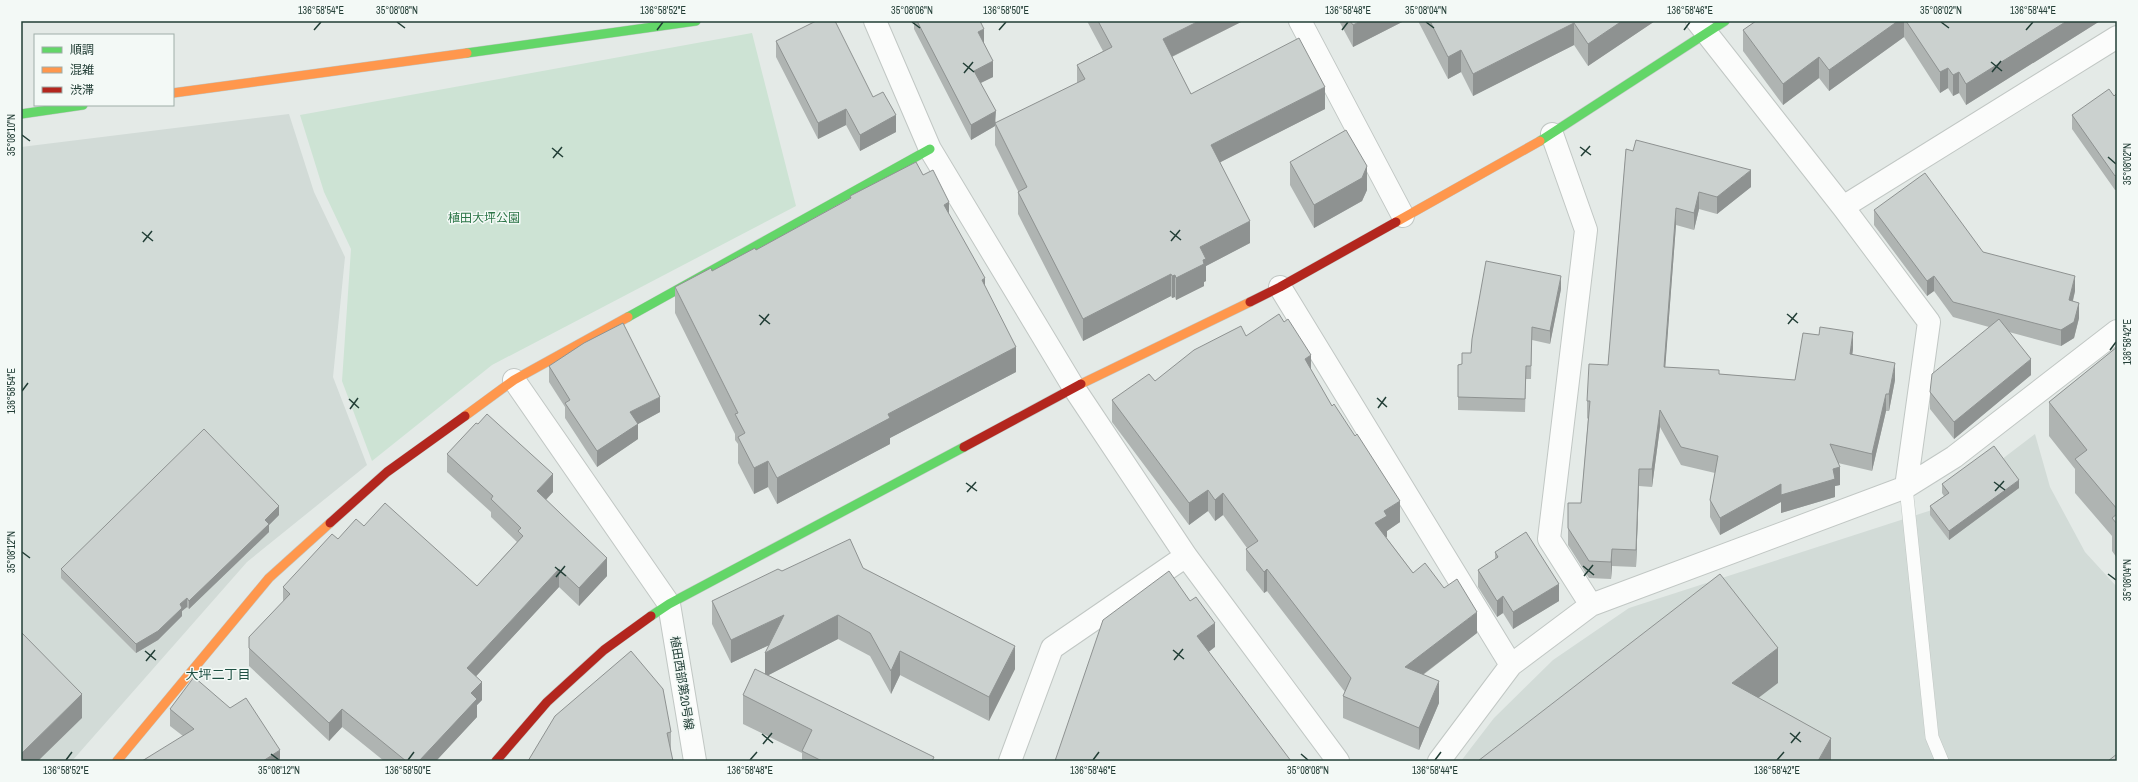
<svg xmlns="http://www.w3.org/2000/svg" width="2138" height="782" font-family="'Archivo Narrow','Noto Sans JP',sans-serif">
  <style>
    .built { fill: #d2dbd7 }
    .green { fill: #cde3d4 }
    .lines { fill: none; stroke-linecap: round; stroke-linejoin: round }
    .lane-casing { stroke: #c1c7c4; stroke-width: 14 }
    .street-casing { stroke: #c1c7c4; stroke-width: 24 }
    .fast-casing { stroke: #c0c7c4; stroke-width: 10 }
    .slow-casing { stroke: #c0c7c4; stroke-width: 10 }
    .jam-casing { stroke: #c0c7c4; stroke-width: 10 }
    .lane { stroke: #fbfcfb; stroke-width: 13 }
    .street { stroke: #fbfcfb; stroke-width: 22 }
    .fast { stroke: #63d668; stroke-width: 9 }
    .slow { stroke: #ff974d; stroke-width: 9 }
    .jam { stroke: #b3261e; stroke-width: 9 }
    .wall { fill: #afb4b2 }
    .shaded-wall { fill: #8e9291 }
    .building { fill: #cbd1cf; stroke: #8e9291 }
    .ticks { fill: none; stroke: #223e36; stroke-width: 1.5 }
    .labels { text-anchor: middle; stroke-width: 3; stroke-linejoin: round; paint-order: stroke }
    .park-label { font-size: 12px; fill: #2c7547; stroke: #f3f9f6 }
    .street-label { font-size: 12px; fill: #223e36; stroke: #f3f9f6 }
    .neighbourhood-label { font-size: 13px; fill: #1e5043; stroke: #f3f9f6 }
    .neatline { fill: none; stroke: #223e36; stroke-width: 1.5 }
    .ticks-label { font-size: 10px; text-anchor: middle; fill: #223e36 }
  </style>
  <rect width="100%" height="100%" fill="#e4eae7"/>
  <path class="built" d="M289 114 314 192 345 257 333 377 367 465 247 562 72 761H21V147Z
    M2035 434 2050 487 2085 552 2117 587V761H1461L1494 718 1553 660 1629 608 1938 508Z"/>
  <path class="green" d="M752 33 796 206 492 365 372 461 342 381 351 249 324 192 300 115Z"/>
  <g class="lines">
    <g class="lane-casing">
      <path id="lane" d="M1906 487 1932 737 1942 761"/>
    </g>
    <g class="street-casing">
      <path id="street" d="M875 21 930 149 1074 388 1186 556 1338 761
        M1300 21 1403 216
        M1697 21 1843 207 1929 322 1906 487
        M1552 134 1586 230 1549 539 1591 605
        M1843 207 2117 37
        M1280 287 1511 665
        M514 380 669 604 695 761
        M1010 761 1052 648 1186 556
        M1439 761 1511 665 1591 605 1906 487 1954 457 2117 331"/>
    </g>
    <g class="fast-casing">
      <path id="fast" d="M467 53 696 21
        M21 114 83 105
        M1540 141 1725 21
        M628 317 930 149
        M651 616 669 604 964 447"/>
    </g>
    <g class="slow-casing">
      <path id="slow" d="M173 93 467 53
        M1396 222 1540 141
        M1081 384 1250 302
        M465 416 514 380 628 317
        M117 761 269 578 330 523"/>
    </g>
    <g class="jam-casing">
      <path id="jam" d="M1250 302 1280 287 1396 222
        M964 447 1081 384
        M330 523 387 472 465 416
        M496 761 547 702 604 650 651 616"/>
    </g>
    <use href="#lane" class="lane"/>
    <use href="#street" class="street"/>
    <use href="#fast" class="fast"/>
    <use href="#slow" class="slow"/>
    <use href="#jam" class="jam"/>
  </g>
  <path class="wall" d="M914 21H980L984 43 993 77 981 83 996 123 1077 83V65L1103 51 1087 21H1243L1172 57 1191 94 1325 109 1220 162 1250 243 1206 266V281L1204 282V286L1176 300 1175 297 1172 298 1171 296 1083 341 1018 214V191L995 145V126L971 140 914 29Z
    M1339 21H1404L1353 47Z
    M1418 21H1655L1588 66 1574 45 1473 96 1461 72 1448 79Z
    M1756 21H2100L1966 105 1959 93 1953 96 1948 88 1940 93 1904 37 1829 91 1819 78 1783 105 1743 51V30Z
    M776 41 873 97 896 132 860 151 846 125 818 139 776 57Z
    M2114 96H2117V189L2115 190 2072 129V115Z
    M1626 149 1751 187 1717 214 1699 209 1694 230 1676 225 1665 367 1719 374 1795 380 1853 349 1852 355 1895 380 1889 411H1886L1872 471 1838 463 1840 485 1835 486V497L1781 513V502L1720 535 1710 517V500L1715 473 1681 465 1660 427 1652 487 1639 486 1636 567 1612 566 1611 579 1589 578 1568 545V528L1581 503 1588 419 1587 418V401L1608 365Z
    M1290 162 1367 190 1362 201 1314 228 1290 185Z
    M923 175 949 214 985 287 1016 372 890 438V444L777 504 768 487 754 494 738 463V444L735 440V434L675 313V287L712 271 756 250 850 198V196Z
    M1874 210 1983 252 2075 291 2073 301 2079 318 2074 338 2061 346 2009 332 2031 375 1954 439 1930 409V392L1989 327 1953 317 1934 291 1927 296 1874 225Z
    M1561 289 1550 344 1532 340 1531 379H1526L1525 412 1458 410V365L1462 364 1471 353Z
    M1246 336 1311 371 1400 522 1387 531V537H1386L1413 573 1477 633 1423 675 1439 703 1419 750 1343 718V696L1345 692 1267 591 1264 593 1246 570V549L1247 548 1223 515 1215 521 1208 511 1189 525 1112 422V400L1155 381Z
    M2117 347V558L2112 551V536L2075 493V469L2049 436V402Z
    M549 366 660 412 638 424V439L597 467 565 418V407L549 382Z
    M447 454 553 492 546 500 607 576 579 606 559 587 476 676 482 700 477 705V717L436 761H384L342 727 329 741 249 666V637L283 602V587L338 539 364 526 477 586 517 542 491 517V512L447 472Z
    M1942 484 2019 488 1949 540 1930 515V506L1944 496 1942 493Z
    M279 515 269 525V532L189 609 187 607 182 611V616L158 640 136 653 61 578V569Z
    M1495 552 1559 601 1513 629 1503 613 1497 617 1478 587V570L1495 559Z
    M863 568 1015 669 989 721 900 675 891 694 870 656 838 639 768 675 934 761H802V753L743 724V695L765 674 769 645 731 663 712 624V601L782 571Z
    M170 709 280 761 183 736 170 726Z
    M671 732V752L528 761Z"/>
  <path class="shaded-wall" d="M1199 21H1243L1163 61V39Z
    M1361 21H1404L1353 47V25Z
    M1622 21H1655L1588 66V44Z
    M1898 21H1904V37L1829 91V70Z
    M2067 21H2100L1966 105V84Z
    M1574 23V45L1473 96V74Z
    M984 29V44L978 32Z
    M1461 50V72L1448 79V57Z
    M1819 57V78L1783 105V84Z
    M993 61V77L974 86V71Z
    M1948 68V88L1940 93V72Z
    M1959 72V93L1953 96V75Z
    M1325 87V109L1211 167V145Z
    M846 109V125L818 139V123Z
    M996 111 995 126 971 140V125Z
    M896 115V132L860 151V135Z
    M1367 166V190L1362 201 1314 228V205Z
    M1751 170V187L1717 214V197Z
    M2117 174V189L2115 190V176Z
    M1699 192V209L1694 230V213Z
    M949 202V228L944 205Z
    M1676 208V225L1664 384V367Z
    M1250 221V243L1206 266V281L1204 282V286L1176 300V278L1200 247Z
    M1171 274V296L1083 341V319Z
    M1175 275V297L1172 298V276Z
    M1561 276V289L1550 344V331Z
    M1934 276V291L1927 296V281Z
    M2075 276V291L2069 316V300Z
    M985 278V304L982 280Z
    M2079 303V318L2074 338 2061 346V330Z
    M1853 332V349L1850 371V354Z
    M1016 347V372L890 438V444L777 504V478L888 414Z
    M1311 355V376L1305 359Z
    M2031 359V375L1954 439V422Z
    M1895 363V380L1889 411V394Z
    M1886 394V411L1872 471V454Z
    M660 397V412L638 424V439L597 467V451L630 412Z
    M1660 410V427L1652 487V469Z
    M768 461V487L754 494V468Z
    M1840 467V485L1835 486V497L1781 513V502L1720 535V518L1781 484 1833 469Z
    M1639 469V486L1636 567V550Z
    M553 474V492L537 509V491Z
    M2019 480V488L1949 540V531Z
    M1208 490V511L1189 525V503Z
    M1223 493V515L1215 521V500Z
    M1400 501V522L1387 531V537L1375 544V523L1384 511Z
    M279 506V515L269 525V532L189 609V601L265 520Z
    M1612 549V566L1611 579V562Z
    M607 558V576L579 606V588Z
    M559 569V587L467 686V668Z
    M1267 569V591L1264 593V572Z
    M1559 584V601L1513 629V612Z
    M1503 596V613L1497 617V601Z
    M187 598V607L182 611V616L158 640 136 653V644Z
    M1477 612V633L1405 688V667Z
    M784 615V638L731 663V640Z
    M838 615V639L765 677V653Z
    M1215 623V647L1197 661V636Z
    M1015 646V669L989 721V697Z
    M1778 648V683L1732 718V683Z
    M900 651V675L891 694V671Z
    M1439 681V703L1419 750V728Z
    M482 682V700L477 705V717L436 761H419L471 693Z
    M82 694V718L38 761H21V754Z
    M342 709V727L329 741V723Z
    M1831 738V761H1818Z
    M280 750V761H263Z"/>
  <path class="building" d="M816 21H835L873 97 883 92 896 115 860 135 846 109 818 123 776 41Z
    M917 21H980L984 29 978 32 993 61 974 71 996 111 971 125Z
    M1098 21H1199L1163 39 1191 94 1299 38 1325 87 1211 145 1250 221 1200 247 1206 259 1203 260 1204 264 1176 278 1175 275 1172 276 1171 274 1083 319 1018 192 1027 187 995 123 1085 79 1077 65 1112 47Z
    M1350 21H1361L1353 25Z
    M1430 21H1622L1588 44 1574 23 1473 74 1461 50 1448 57Z
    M1756 21H1898L1829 70 1819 57 1783 84 1743 30Z
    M1906 21H2067L1966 84 1959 72 1953 75 1948 68 1940 72Z
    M2109 89 2114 96 2116 94 2117 96V174L2115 176 2072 115Z
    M1346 130 1367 166 1362 178 1314 205 1290 162Z
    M1636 140 1751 170 1717 197 1699 192 1694 213 1676 208 1664 367 1719 370V374L1795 380 1803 333 1819 335 1820 327 1853 332 1850 354 1895 363 1889 394H1886L1872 454 1830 444 1840 467 1833 469 1835 479 1781 495V484L1720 518 1710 500 1718 456 1681 447 1660 410 1652 469H1639L1636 550 1612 549 1611 562 1589 561 1568 528V503H1581L1590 401H1587L1589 364 1608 365 1626 149 1633 151Z
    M916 162 923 175 933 170 949 202 944 205 985 278 982 280 1016 347 888 414 890 418 777 478 768 461 754 468 738 437 745 433 735 414 738 413 675 287 711 268 712 271 755 248 756 250 851 198 850 196Z
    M1925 173 1983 252 2075 276 2069 300 2079 303 2074 322 2061 330 1953 302 1934 276 1927 281 1874 210Z
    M1486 261 1561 276 1550 331 1532 327 1531 366H1526L1525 399 1458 397V365L1462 364V353H1471L1472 339Z
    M1279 314 1284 322 1288 319 1311 355 1305 359 1332 406 1334 404 1355 436 1357 434 1400 501 1384 511 1387 516 1375 523 1413 573 1425 563 1444 588 1457 579 1477 612 1405 667 1439 681 1419 728 1343 696 1351 678 1267 569 1264 572 1246 549 1258 541 1223 493 1215 500 1208 490 1189 503 1112 400 1149 374 1155 381 1194 350 1241 326 1246 336Z
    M1999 319 2031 359 1954 422 1930 392 1932 374Z
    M623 323 660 397 630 412 638 424 597 451 565 403 570 400 549 366 584 343Z
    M2117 347V509L2075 459 2087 450 2049 402Z
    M487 414 553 474 537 491 607 558 579 588 559 569 467 668 482 682 471 693 477 699 419 761H406L342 709 329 723 249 648V637L290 594 283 587 332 534 338 539 356 519 364 526 385 503 477 586 523 536 518 531 521 528 491 499 493 496 447 454 476 423 478 424Z
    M204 429 279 506 265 520 269 524 189 601 187 598 180 604 182 608 158 631 136 644 61 569Z
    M1994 446 2019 480 1949 531 1930 506 1949 493 1942 484Z
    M2117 514V524L2112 518Z
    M1526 532 1559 584 1513 612 1503 596 1497 601 1478 570 1498 557 1495 552Z
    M850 539 863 568 1015 646 989 697 900 651 891 671 870 633 838 615 765 653 784 615 731 640 712 601 778 569 782 571Z
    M1169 571 1190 601 1196 597 1215 623 1197 636 1291 761H1055L1103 620Z
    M1720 574 1778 648 1732 683 1831 738 1818 761H1478Z
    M21 632 82 694 21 754Z
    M631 651 663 689 671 732 667 733 673 761H528L555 716Z
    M755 669 934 757 932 761H822L802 751 812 730 743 695Z
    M194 677 230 708 246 698 280 750 263 761H142L194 729 170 709Z
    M2117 754V761H2108Z"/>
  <path class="ticks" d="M397 22 405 28M912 22 920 28M1426 22 1434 28M1941 22 1949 28M314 30 321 22M657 30 663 22M999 30 1006 22M1342 30 1348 22M1684 30 1690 22M2026 30 2033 22M1991 62 2002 71M963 63 974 72M1992 72 2001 61M964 73 973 62M22 135 30 141M1580 147 1591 155M552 148 563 157M1581 156 1590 146M2108 157 2116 164M553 158 562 147M1170 231 1181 240M142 232 153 241M1171 241 1180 230M143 242 152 231M1787 314 1798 323M759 315 770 324M1788 324 1797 313M760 325 769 314M2110 350 2116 342M22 391 28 383M1377 398 1387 407M349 399 359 408M1378 408 1386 397M350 409 358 398M1994 482 2005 490M966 483 977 491M1995 491 2004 481M967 492 976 482M22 552 30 558M1583 566 1594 575M555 567 566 576M2108 574 2116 580M1584 576 1593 565M556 577 565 566M1173 650 1184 659M145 651 156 660M1174 660 1183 649M146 661 155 650M1790 733 1801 742M762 734 773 743M1791 743 1800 732M763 744 772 733M271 754 279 760M1301 754 1308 760M66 760 72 752M408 760 414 752M750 760 757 752M1093 760 1099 752M1435 760 1441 752M1777 760 1784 752"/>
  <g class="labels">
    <g class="park-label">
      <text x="484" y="222">植田大坪公園</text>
    </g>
    <g class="street-label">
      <text transform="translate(682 683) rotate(81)" y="4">植田西部第20号線</text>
    </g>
    <g class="neighbourhood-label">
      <text x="218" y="679">大坪二丁目</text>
    </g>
  </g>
  <rect width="2138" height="782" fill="none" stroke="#f3f9f6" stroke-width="44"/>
  <rect x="34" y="34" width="140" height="72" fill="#f3f9f6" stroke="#9faea9"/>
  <rect x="42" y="47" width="20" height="6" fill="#63d668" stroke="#9faea9"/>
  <text x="70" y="54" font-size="12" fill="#223e36">順調</text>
  <rect x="42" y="67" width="20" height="6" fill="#ff974d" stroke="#9faea9"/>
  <text x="70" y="74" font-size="12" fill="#223e36">混雑</text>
  <rect x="42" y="87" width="20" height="6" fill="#b3261e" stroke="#9faea9"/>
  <text x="70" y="94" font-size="12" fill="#223e36">渋滞</text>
  <rect x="22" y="22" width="2094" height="738" class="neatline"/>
  <g class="ticks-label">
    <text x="321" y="14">136°58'54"E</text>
    <text x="397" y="14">35°08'08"N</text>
    <text x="663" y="14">136°58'52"E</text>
    <text x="912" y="14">35°08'06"N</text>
    <text x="1006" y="14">136°58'50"E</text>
    <text x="1348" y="14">136°58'48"E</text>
    <text x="1426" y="14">35°08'04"N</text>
    <text x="1690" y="14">136°58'46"E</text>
    <text x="1941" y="14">35°08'02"N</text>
    <text x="2033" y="14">136°58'44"E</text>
    <text transform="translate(11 135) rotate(-90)" y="4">35°08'10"N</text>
    <text transform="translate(2127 164) rotate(-90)" y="4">35°08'02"N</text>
    <text transform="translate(2127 342) rotate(-90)" y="4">136°58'42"E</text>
    <text transform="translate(11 391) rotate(-90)" y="4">136°58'54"E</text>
    <text transform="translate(11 552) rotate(-90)" y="4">35°08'12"N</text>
    <text transform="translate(2127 580) rotate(-90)" y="4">35°08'04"N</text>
    <text x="66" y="774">136°58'52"E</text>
    <text x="279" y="774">35°08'12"N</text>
    <text x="408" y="774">136°58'50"E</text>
    <text x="750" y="774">136°58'48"E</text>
    <text x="1093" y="774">136°58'46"E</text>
    <text x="1308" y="774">35°08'08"N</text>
    <text x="1435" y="774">136°58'44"E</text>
    <text x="1777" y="774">136°58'42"E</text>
  </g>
</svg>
